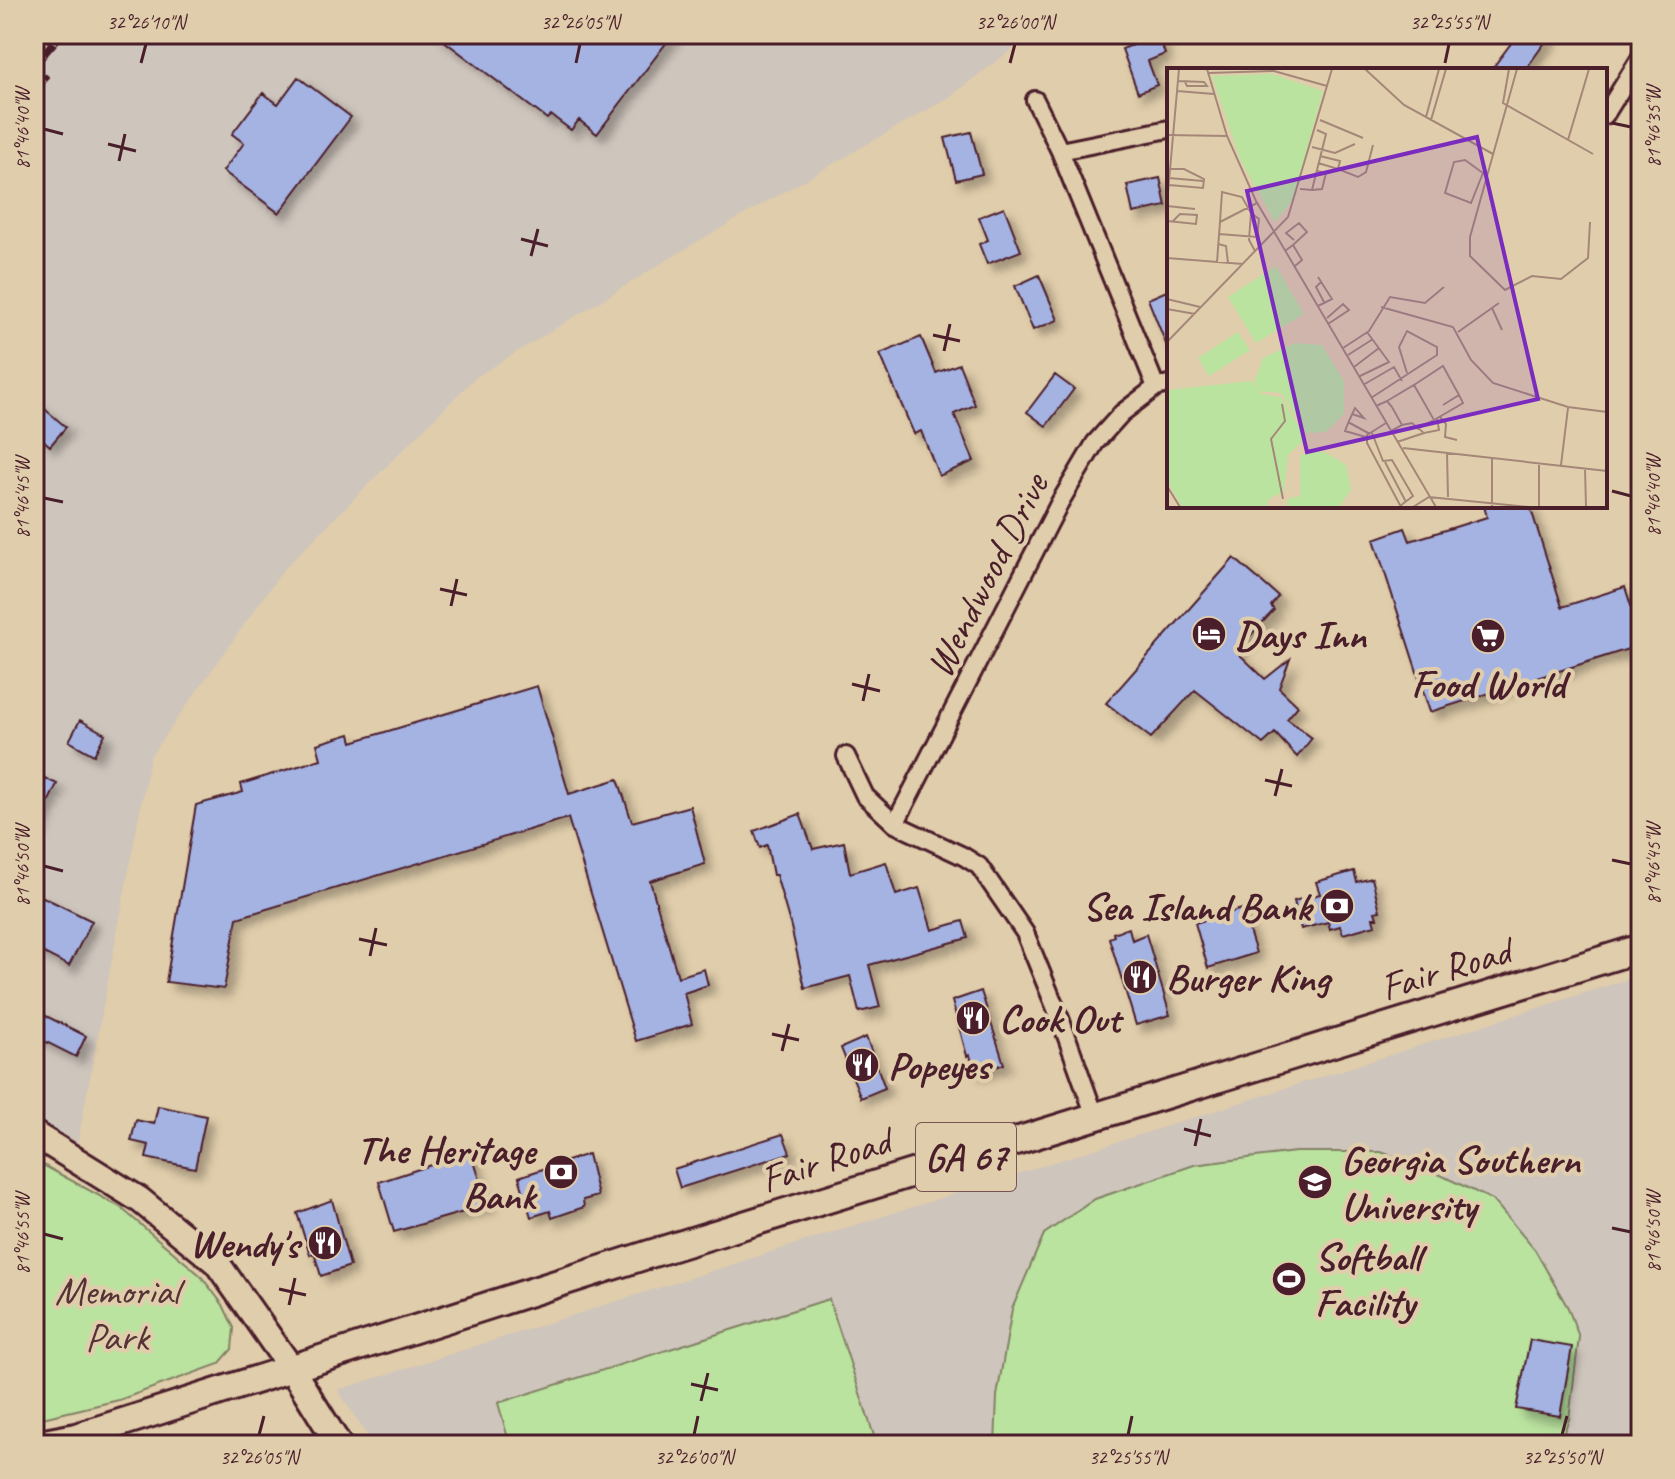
<svg xmlns="http://www.w3.org/2000/svg" width="1675" height="1479" font-family="Caveat,sans-serif">
  <style>
    .built { fill: #cec5bc }
    .green { fill: #bae39f; stroke: #828165; stroke-width: 2 }
    .building { fill: #a5b3e3; stroke: #4a1f2b; stroke-width: 2; filter: url(#shadow) }
    .lines { fill: none; stroke-linecap: round; stroke-linejoin: round }
    .street-casing { stroke: #4a1f2b; stroke-width: 22 }
    .secondary-casing { stroke: #4a1f2b; stroke-width: 30 }
    .primary-casing { stroke: #4a1f2b; stroke-width: 32 }
    .street { stroke: #e0cdab; stroke-width: 16 }
    .secondary { stroke: #e0cdab; stroke-width: 24 }
    .primary { stroke: #e0cdab; stroke-width: 26 }
    .rail-casing { stroke: #4a1f2b; stroke-width: 8 }
    .rail { stroke: #e0cdab; stroke-width: 5; stroke-dasharray: 15; stroke-linecap: butt }
    .ticks { fill: none; stroke: #4a1f2b; stroke-width: 3 }
    .labels { text-anchor: middle; stroke-width: 8; stroke-linejoin: round; paint-order: stroke }
    .shield { fill: #e0cdab; stroke: #775351; stroke-width: 2 }
    .shield-label { font-size: 38px; font-weight: bold; fill: #4a1f2b }
    .street-label { font-size: 40px; fill: #4a1f2b; stroke: #e0cdab }
    .poi-label { font-size: 40px; font-weight: bold; fill: #4a1f2b; stroke: #e0cdab; text-anchor: start }
    .park-label { font-size: 40px; fill: #553337; stroke: #e0cdab }
    .inset-road { fill: none; stroke: #a48778; stroke-width: 2 }
    .view { fill: #7b2cbf; fill-opacity: 0.15; stroke: #7b2cbf; stroke-width: 4 }
    .inset-edge { fill: none; stroke: #4a1f2b; stroke-width: 4 }
    .neatline { fill: none; stroke: #4a1f2b; stroke-width: 3 }
    .ticks-label { font-size: 20px; text-anchor: middle; fill: #4a1f2b }
  </style>
  <defs>
    <filter id="shadow"><feDropShadow dx="7" dy="7" stdDeviation="4" flood-color="#0004"/></filter>
  </defs>
  <rect width="100%" height="100%" fill="#e0cdab"/>
  <filter id="ink" filterUnits="userSpaceOnUse"><feTurbulence type="fractalNoise" baseFrequency=".0125" numOctaves="2"/><feDisplacementMap in="SourceGraphic" scale="16" xChannelSelector="R" yChannelSelector="G"/><feConvolveMatrix kernelMatrix="1 2 1 2 8 2 1 2 1" color-interpolation-filters="sRGB"/></filter>
  <g filter="url(#ink)">
    <path class="built" d="M61 34H1032L948 98 695 243 476 377 283 570 150 757 75 1157 34 1134V65Z
      M1641 975V1445H373L338 1390Z"/>
    <path class="green" d="M1295 1152H1381L1430 1170 1493 1200 1535 1250 1568 1308 1579 1337 1569 1419 1559 1445H995L997 1396 1012 1309 1044 1234 1095 1199 1194 1165Z
      M34 1160 120 1207 200 1275 223 1305 234 1328 232 1349 219 1364 119 1400 34 1420Z
      M829 1299 877 1445H510L498 1403Z"/>
    <path class="building" d="M435 34H673L597 134 579 120 571 130 551 115 547 119Z
      M1518 34H1551L1525 70H1491Z
      M1158 35 1165 54 1148 61 1157 85 1138 93 1122 49Z
      M298 77 351 117 279 213 223 171 244 143 232 134 263 93 278 104Z
      M971 132 982 174 956 180 945 138Z
      M1160 178 1166 206 1133 213 1127 185Z
      M1004 207 1021 251 987 264 979 244 988 240 979 217Z
      M1039 275 1058 320 1033 330 1015 286Z
      M1169 290V349H1168L1148 299Z
      M921 337 936 373 959 364 975 405 954 414 974 461 939 476 921 431 914 434 880 354Z
      M1055 375 1074 389 1046 426 1027 412Z
      M34 400 66 427 50 446 34 432Z
      M1484 506H1530L1562 607 1625 587 1641 637V645L1430 712 1374 539 1405 528 1410 541 1487 517Z
      M1234 558 1278 596 1271 606 1274 610 1236 651 1265 679 1290 659 1279 688 1298 706 1287 719 1312 738 1297 757 1275 733 1263 744 1195 690 1151 738 1106 703Z
      M537 686 569 794 618 779 632 822 690 806 705 864 650 881 678 977 704 969 708 985 684 993 692 1024 636 1041 568 818 237 918 224 989 166 982 196 805 243 792 241 784 321 759 317 744 350 734 352 742Z
      M80 720 105 734 94 755 69 741Z
      M34 773 57 784 34 832Z
      M800 814 813 849 844 842 850 873 886 862 896 895 919 888 932 930 963 921 968 938 869 965 880 1007 859 1012 850 976 805 988 791 927 776 875H773L767 845 760 848 754 831Z
      M1354 871 1357 882 1372 878 1380 911 1375 912 1377 918H1373L1375 925 1343 934 1340 926 1330 929 1328 922 1301 929 1294 901 1320 894 1316 882Z
      M39 895 92 921 69 966 34 948V905Z
      M1242 909 1256 953 1208 968 1195 923Z
      M1129 928 1132 940 1146 934 1170 1015 1136 1025 1109 938 1114 936 1113 933Z
      M981 991 1004 1064 975 1074 970 1055 967 1056 952 1001Z
      M34 1010 86 1036 76 1057 34 1036Z
      M866 1037 885 1088 861 1098 841 1048Z
      M158 1106 206 1116 195 1168 146 1158 149 1145 131 1141 136 1120 154 1124Z
      M783 1134 790 1153 680 1188 674 1169Z
      M471 1152 488 1205 394 1232 379 1182Z
      M588 1154 598 1196 583 1200 584 1207 552 1218 550 1211 531 1217 519 1177Z
      M332 1200 350 1266 321 1276 314 1253 310 1255 297 1213Z
      M1530 1340 1572 1347 1560 1416 1516 1409Z"/>
    <g class="lines">
      <g class="street-casing">
        <path id="street" d="M1035 100 1060 151 1156 387
          M1605 115 1641 57
          M1060 151 1169 129
          M846 756 865 796 895 824 963 856 979 866 1025 933 1061 1021 1095 1116
          M895 824 1060 502 1095 443 1122 413 1156 387 1169 384"/>
      </g>
      <g class="secondary-casing">
        <path id="secondary" d="M34 1134 140 1200 217 1263 291 1368 339 1445"/>
      </g>
      <g class="primary-casing">
        <path id="primary" d="M34 1445 76 1437 139 1417 650 1254 1641 948"/>
      </g>
      <use href="#street" class="street"/>
      <use href="#secondary" class="secondary"/>
      <use href="#primary" class="primary"/>
      <g class="rail-casing">
        <path id="rail" d="M34 65 61 34
          M34 90 45 78"/>
      </g>
      <use href="#rail" class="rail"/>
    </g>
  </g>
  <path class="ticks" d="M141 63 146 44M576 63 580 44M1010 63 1015 44M1445 63 1449 44M1612 123 1631 127M44 129 63 134M108 144 136 151M119 161 125 134M521 239 548 246M531 256 538 229M933 335 960 341M944 351 950 324M1612 491 1631 496M44 498 63 502M440 589 467 595M451 606 457 579M852 684 880 691M863 701 869 674M1265 780 1292 786M1275 796 1282 769M1612 860 1631 864M44 866 63 871M359 939 387 945M370 956 376 928M772 1034 799 1040M782 1051 789 1024M1184 1129 1211 1136M1195 1146 1201 1119M1612 1228 1631 1232M44 1234 63 1239M279 1289 306 1295M289 1305 295 1278M691 1384 718 1390M701 1401 708 1373M259 1435 264 1416M694 1435 698 1416M1128 1435 1132 1416M1562 1435 1567 1416"/>
  <defs>
    <g id="hotel-disc" transform="scale(1.8)"><circle r="9.5" fill="#4a1f2b" stroke="#e0cdab"/><path d="M-6-4.5h1.5V1H6V5H4.5V3h-9V5H-6ZM-4 0a1.8 1.8 0 1 1 3.6 0ZM.5 0V-2.5h3Q6-2.5 6 0Z" fill="#fff"/></g>
    <g id="supermarket-disc" transform="scale(1.8)"><circle r="9.5" fill="#4a1f2b" stroke="#e0cdab"/><path d="M-6-5.5h2.5l.6 2H6L4.5 2H-2.5L-4.4-4H-6ZM-1.5 3.2a1.3 1.3 0 1 0 .1 0ZM3 3.2a1.3 1.3 0 1 0 .1 0Z" fill="#fff"/></g>
    <g id="bank-disc" transform="scale(1.8)"><circle r="9.5" fill="#4a1f2b" stroke="#e0cdab"/><path d="M-6-4H6V4H-6ZM0-2.3a2.3 2.3 0 1 0 0 4.6a2.3 2.3 0 1 0 0-4.6Z" fill="#fff"/></g>
    <g id="restaurant-disc" transform="scale(1.8)"><circle r="9.5" fill="#4a1f2b" stroke="#e0cdab"/><path d="M-5-6h1v4h1v-4h1v4h1v-4h1v5L-1.5 .5V6h-2V.5L-5-1ZM5-6V6H3V1.5H1.5Q1.5-4 5-6Z" fill="#fff"/></g>
    <g id="university-disc" transform="scale(1.8)"><circle r="9.5" fill="#4a1f2b" stroke="#e0cdab"/><path d="M0-5L7-2L0 1L-7-2ZM-4 1L0 2.5L4 1V4Q0 6-4 4Z" fill="#fff"/></g>
    <g id="stadium-disc" transform="scale(1.8)"><circle r="9.5" fill="#4a1f2b" stroke="#e0cdab"/><path d="M0-5a6.5 5 0 1 0 0 10a6.5 5 0 1 0 0-10ZM-3.5-1.8h7v3.6h-7Z" fill="#fff"/></g>
  </defs>
  <g fill-rule="evenodd">
    <use href="#hotel-disc" x="1209" y="634"/>
    <use href="#supermarket-disc" x="1488" y="636"/>
    <use href="#bank-disc" x="1337" y="906"/>
    <use href="#restaurant-disc" x="1140" y="977"/>
    <use href="#restaurant-disc" x="973" y="1018"/>
    <use href="#restaurant-disc" x="862" y="1065"/>
    <use href="#bank-disc" x="561" y="1172"/>
    <use href="#university-disc" x="1315" y="1182"/>
    <use href="#restaurant-disc" x="325" y="1243"/>
    <use href="#stadium-disc" x="1289" y="1279"/>
  </g>
  <g class="labels">
    <rect class="shield" x="916" y="1123" width="100" height="68" rx="6"/>
    <g class="shield-label">
      <text x="966" y="1170">GA 67</text>
    </g>
    <g class="street-label">
      <text transform="translate(986 575) rotate(-63)" y="14">Wendwood Drive</text>
      <text transform="translate(1445 968) rotate(-17)" y="14">Fair Road</text>
      <text transform="translate(825 1159) rotate(-18)" y="14">Fair Road</text>
    </g>
    <g class="poi-label">
      <text x="1235" y="648">Days Inn</text>
      <text x="1488" y="697" text-anchor="middle">Food World</text>
      <text x="1311" y="920" text-anchor="end">Sea Island Bank</text>
      <text x="1166" y="991">Burger King</text>
      <text x="999" y="1032">Cook Out</text>
      <text x="888" y="1079">Popeyes</text>
      <text x="535" y="1163" text-anchor="end">The Heritage<tspan x="535" dy="46">Bank</tspan></text>
      <text x="1341" y="1173">Georgia Southern<tspan x="1341" dy="46">University</tspan></text>
      <text x="299" y="1257" text-anchor="end">Wendy's</text>
      <text x="1315" y="1270">Softball<tspan x="1315" dy="46">Facility</tspan></text>
    </g>
    <g class="park-label">
      <text x="117" y="1304">Memorial<tspan x="117" dy="46">Park</tspan></text>
    </g>
  </g>
  <g transform="translate(1167 68)">
    <rect width="440" height="440" fill="#e0cdab"/>
    <path d="M105 6 156 23 126 132 108 154 73 91 45 8ZM109 198 137 246 89 275 61 229ZM71 264 83 282 42 308 31 290ZM128 275 155 277 177 313V346L159 364 139 365 114 325 92 323 87 314 96 290ZM84 313 95 326 114 329 139 370 121 387 117 424 103 430 99 439H15L0 413V322ZM142 384H158L179 397 184 422 172 439H120V431L133 428V388Z" fill="#bae39f"/>
    <path class="inset-road" d="M40 1 60 68 89 133 269 439M198 1 237 37 326 86M342 1 336 35 426 86M350 1 303 169V188L338 222 365 208 394 211 421 190 423 154M41 5 107 3 160 18M11 13 37 14 40 18H20L18 14M10 23 47 26M259 49 272 1M153 52 196 70M264 52 279 1M0 67 60 68M401 72 422 1M145 79 168 85 188 76M151 95 171 101 173 93 153 88M0 101H17L37 111 36 120 2 117M171 101 191 109 199 104 206 77M316 105 304 135 278 125 287 94 298 92 320 108M2 110 36 113M133 121 145 122 159 66 150 62M145 122 155 121 159 105 150 103M0 135 12 1M0 138 28 141M0 153 29 156 30 147 13 146 6 153M53 154 55 124 75 129 84 145 82 172 88 183M52 166 90 169 92 151 84 145M51 176 59 178 61 195M126 177 140 164 132 155 119 165 127 172M118 183 126 177 135 192 128 198M0 190 76 196M50 194 53 154 90 135M154 214 149 219 157 234M0 231 33 239M151 238 165 231 151 209M214 239 286 259 304 292 326 315 401 339 440 344M325 240 335 262M0 241 28 246M160 250 176 236 182 242 161 256M291 264 332 235M0 274 121 149 165 1M176 280 202 263 223 229 258 235 277 219M181 287 206 271M187 299 212 280M193 308 222 294 200 264M196 317 227 299 235 313M247 317 276 298 292 327M204 330 270 287V279L240 263 232 279 240 305M220 333 247 317 267 352 250 361M115 336 118 353 104 371 116 431M209 338 220 333 225 339 235 357 224 363M185 346 197 350 188 340 182 353 178 363 199 369M273 349 279 356 278 369 290 372M267 352 296 335 292 327 276 337M181 354 203 366M219 355 200 367V375L234 439M205 365 216 393 225 392 246 428 233 438M257 365 272 362 270 350M230 374 257 365 245 355 235 357M236 380 440 403M280 385 281 429M218 394 239 434M394 397 401 340M418 400 419 439M0 418 13 439M246 439 262 429 362 439M325 439V390M372 439V395"/>
    <path class="view" d="M310 69 371 331 140 384 80 123Z"/>
    <rect width="440" height="440" class="inset-edge"/>
  </g>
  <rect width="1675" height="1479" fill="none" stroke="#e0cdab" stroke-width="88"/>
  <rect x="44" y="44" width="1587" height="1391" class="neatline"/>
  <g class="ticks-label">
    <text x="146" y="29">32°26'10"N</text>
    <text x="580" y="29">32°26'05"N</text>
    <text x="1015" y="29">32°26'00"N</text>
    <text x="1449" y="29">32°25'55"N</text>
    <text transform="translate(1653 127) rotate(-90)" y="7">81°46'35"W</text>
    <text transform="translate(22 129) rotate(-90)" y="7">81°46'40"W</text>
    <text transform="translate(1653 496) rotate(-90)" y="7">81°46'40"W</text>
    <text transform="translate(22 498) rotate(-90)" y="7">81°46'45"W</text>
    <text transform="translate(1653 864) rotate(-90)" y="7">81°46'45"W</text>
    <text transform="translate(22 866) rotate(-90)" y="7">81°46'50"W</text>
    <text transform="translate(1653 1232) rotate(-90)" y="7">81°46'50"W</text>
    <text transform="translate(22 1234) rotate(-90)" y="7">81°46'55"W</text>
    <text x="259" y="1464">32°26'05"N</text>
    <text x="694" y="1464">32°26'00"N</text>
    <text x="1128" y="1464">32°25'55"N</text>
    <text x="1562" y="1464">32°25'50"N</text>
  </g>
</svg>
